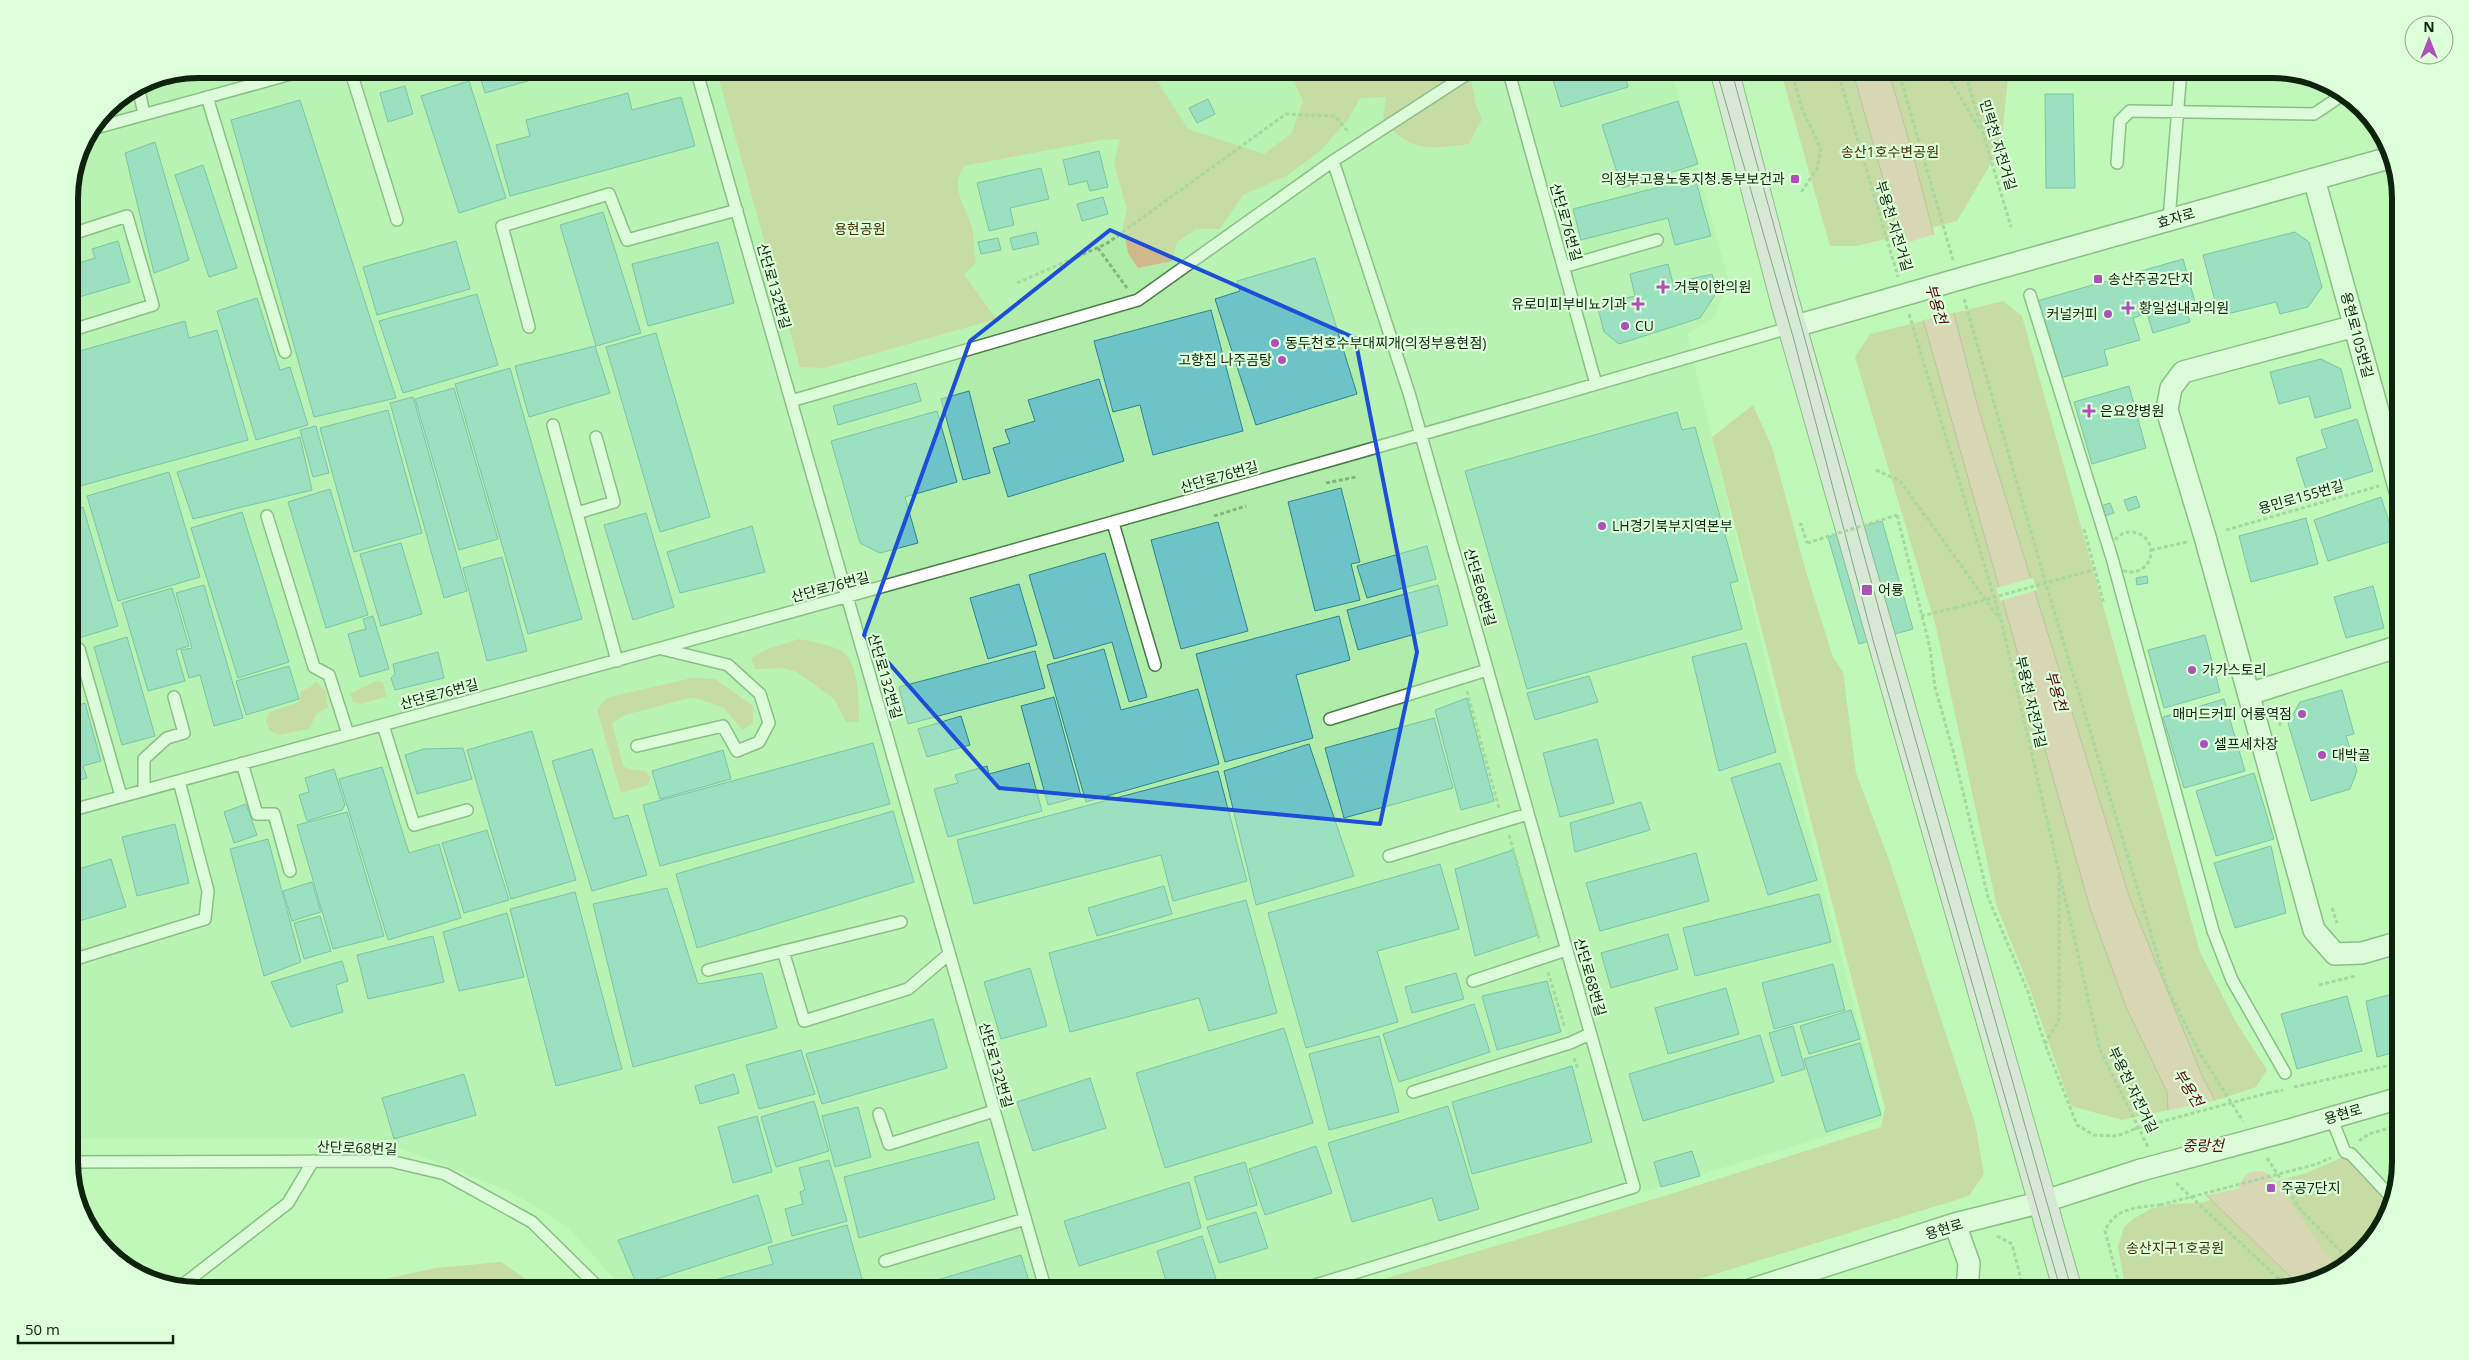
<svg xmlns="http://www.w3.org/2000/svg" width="2469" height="1360" font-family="'Open Sans','Noto Sans KR',sans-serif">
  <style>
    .built { fill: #b0edaa }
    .green { fill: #d1b88a }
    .water { fill: #f7b0ad; stroke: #b1867d }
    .pier { fill: #c0f8b9 }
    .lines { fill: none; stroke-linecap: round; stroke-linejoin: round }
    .river { stroke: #f7b0ad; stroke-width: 38 }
    .building { fill: #6ec3c9; stroke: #2d848a }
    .service-casing { stroke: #497d45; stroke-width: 14 }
    .minor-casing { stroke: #497d45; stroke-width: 24 }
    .secondary-casing { stroke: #497d45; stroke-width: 30 }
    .path { stroke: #87b381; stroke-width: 3; stroke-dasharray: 4 2.5; stroke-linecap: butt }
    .service { stroke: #fff; stroke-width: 11 }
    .minor { stroke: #fff; stroke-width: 21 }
    .secondary { stroke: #f3d8f7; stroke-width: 28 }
    .tram { stroke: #324e2f; stroke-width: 1 }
    .minor-bridge-casing { stroke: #497d45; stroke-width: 24; stroke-linecap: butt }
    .path-bridge { stroke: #87b381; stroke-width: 3; stroke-dasharray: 4 2.5; stroke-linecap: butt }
    .minor-bridge { stroke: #fff; stroke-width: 21 }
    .marked { fill: none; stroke: #1d4ed8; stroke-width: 4; stroke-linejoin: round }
    .poi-dot { fill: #ad50bb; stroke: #ddffd9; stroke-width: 2 }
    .labels { text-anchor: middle; stroke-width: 4.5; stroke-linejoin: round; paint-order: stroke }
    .street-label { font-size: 14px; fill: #0e230c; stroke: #ddffd9 }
    .park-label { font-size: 14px; fill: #432e00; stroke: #ddffd9 }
    .poi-label { font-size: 14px; fill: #0e230c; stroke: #ddffd9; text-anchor: start }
    .water-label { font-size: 15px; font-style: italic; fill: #57040f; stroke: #ddffd9 }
    .rim { fill: none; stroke: #0e230c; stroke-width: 6 }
  </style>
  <rect width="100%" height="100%" fill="#c0f8b9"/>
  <path class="built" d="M198 69H1671L1728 279 1715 316 1687 334 1773 691 1883 1119 1318 1291H625L568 1227 511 1192 377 1139 69 1138V190L79 148 107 106 149 78Z"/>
  <path class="green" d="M716 69H1158L1156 79 1188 129 1264 154 1291 134 1303 101 1288 69H1469L1476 105 1482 119 1469 144C1429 149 1410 153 1383 119L1386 97 1360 98 1348 120 1320 151 1286 176 1243 195 1220 229H1197L1177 242 1172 261 1138 268 1128 253 1123 226 1127 210 1114 163 1120 139 1101 140 964 166C949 189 966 206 972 228 974 239 974 252 976 263L964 274 996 319 824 368 800 367Z
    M1780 69H2009L2001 146 1957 221 1857 246H1830Z
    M2003 301 2022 316 2200 952 2236 1022 2267 1070 2256 1087 2224 1098 2122 1120 2071 1106 2028 984 1997 907 1936 627 1855 357 1870 334Z
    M1753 405 1772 447 1806 572 1833 657 1843 672 1856 773 1888 857 1975 1123 1984 1174 1969 1196 1660 1291H1343L1661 1197 1881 1127 1885 1108 1712 437Z
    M799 639C814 642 830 644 843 652 859 663 859 705 859 722H846L834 699 797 672 782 668 755 669 751 658 768 649Z
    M692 678 715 679 753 706V723L742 730 724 708 693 697 625 715 612 723 623 766 629 769 646 771 650 778 648 785 621 793 597 710 606 698Z
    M316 681 326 692 328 708 317 713 309 729 278 735 269 730 266 720 270 712 299 702 301 691 311 687Z
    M376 681 383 682 386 697 360 704 353 702 350 694Z
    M2343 1157 2353 1164 2391 1203 2387 1219 2336 1274 2271 1291H2126L2118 1247 2124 1227 2133 1219 2151 1209 2171 1204 2200 1203 2306 1173Z
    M501 1262 543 1291H328L436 1268Z"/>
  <path class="water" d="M1852 69H1888L1915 162 1979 411 2130 899 2203 1078 2291 1240 2323 1277 2298 1284 2171 1161 2167 1092 2126 1007 2090 908Z"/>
  <path class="pier" d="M1936 234 1956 312 1920 321 1899 245Z
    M2033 578 2037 590 2000 601 1996 588Z
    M2218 1100 2263 1183 2203 1196 2168 1162 2165 1111Z"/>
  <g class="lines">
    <path class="river" d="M2258 1190 2320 1278"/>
  </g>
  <path class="building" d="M478 69H571L485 93Z
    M1550 69H1623L1628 87 1561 107Z
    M2205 69H2249V71L2205 72Z
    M469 81 506 198 459 213 421 96Z
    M405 86 413 114 388 122 380 93Z
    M628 93 632 110 681 97 695 146 510 196 496 145 530 136 526 120Z
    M2045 94H2073L2075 188H2046Z
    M1208 99 1215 114 1197 123 1189 108Z
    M300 100 396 398 314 417 231 120Z
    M1678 101 1698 164 1622 188 1602 125Z
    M155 142 189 260 154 273 125 153Z
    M1099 151 1108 187 1090 191 1087 181 1069 185 1063 160Z
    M203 165 237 268 209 277 175 175Z
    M1041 168 1049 199 1010 208 1014 225 989 231 977 183Z
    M1695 178 1711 236 1675 245 1668 218 1581 240 1573 209Z
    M1103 197 1108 214 1082 221 1077 204Z
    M603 212 641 333 596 346 560 225Z
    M1036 232 1039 244 1013 250 1010 238Z
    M2295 232 2309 242 2322 287 2308 307 2280 314 2276 302 2219 316 2203 255Z
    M998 238 1001 250 981 254 978 242Z
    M118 241 130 282 69 300V266L95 258 92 249Z
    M456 241 470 289 377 315 363 267Z
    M718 242 734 303 648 326 632 264Z
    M1315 258 1357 394 1256 425 1215 299 1240 291 1237 281Z
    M2183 259 2195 302 2185 305 2190 322 2153 333 2147 313 2133 318 2140 340 2104 350 2108 365 2060 378 2037 301Z
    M1668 264 1673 283 1712 274 1717 292 1700 318 1619 344 1604 332 1597 305 1635 296 1630 274Z
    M477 294 498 365 403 393 379 321Z
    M257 298 280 370 290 367 308 425 256 440 217 311Z
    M1211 310 1243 431 1153 455 1140 405 1113 412 1094 341Z
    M185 321 189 338 217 330 248 440 69 489V354Z
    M656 333 710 517 660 532 606 347Z
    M595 346 610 393 529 417 515 366Z
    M2321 359 2341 369 2351 408 2315 418 2309 396 2279 404 2270 372Z
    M510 368 582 619 528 634 455 384Z
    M1099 379 1124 461 1008 497 993 448 1010 443 1005 430 1035 421 1028 400Z
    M916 383 921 401 838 425 833 406Z
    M2129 386 2146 448 2092 464 2074 402Z
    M454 388 498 539 459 550 415 399Z
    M969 391 990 473 963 480 941 399Z
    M413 397 467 591 444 598 390 403Z
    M388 410 422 533 354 552 320 428Z
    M937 411 957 482 905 497 918 543 880 553 860 543 831 441Z
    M1677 412 1682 430 1695 427 1738 581 1730 583 1742 629 1527 689 1465 471Z
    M2357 419 2373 471 2307 492 2296 458 2327 448 2321 430Z
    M316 426 329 473 313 477 300 430Z
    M300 437 312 490 193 519 177 472Z
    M169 472 200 577 118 601 87 496Z
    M1341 488 1360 562 1351 564 1360 600 1315 611 1288 502Z
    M330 489 368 615 326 628 288 502Z
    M2136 496 2140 507 2128 511 2124 500Z
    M2381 497 2395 540 2328 561 2314 520Z
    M2110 503 2114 513 2105 516 2101 506Z
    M83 507 118 626 69 641V512Z
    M242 512 289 662 238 678 191 528Z
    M646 513 674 607 633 620 604 525Z
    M2306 518 2318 564 2251 582 2239 536Z
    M1882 521 1913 629 1859 644 1828 537Z
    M1218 522 1248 631 1181 649 1151 540Z
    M752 526 765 572 680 593 667 552Z
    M401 543 422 614 381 626 360 554Z
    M1427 546 1436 579 1367 598 1357 566Z
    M1105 553 1147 697 1129 702 1112 642 1054 659 1029 575Z
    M502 557 527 651 487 661 463 568Z
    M2147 576 2148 583 2137 585 2136 578Z
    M1019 584 1037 645 988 659 970 598Z
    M204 585 243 718 214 726 200 675 189 678 181 650 192 648 176 593Z
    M1438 585 1448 625 1358 650 1347 610Z
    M2373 586 2384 628 2346 638 2334 597Z
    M172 588 189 646 176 650 185 681 148 691 122 603Z
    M373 616 389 669 360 677 348 634 366 629 363 619Z
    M1339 616 1350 660 1296 675 1313 738 1225 762 1196 654Z
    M2205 635 2220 692 2164 708 2148 650Z
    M127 637 155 736 122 745 94 647Z
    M1746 643 1776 752 1719 771 1692 657Z
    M1104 649 1121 710 1198 689 1219 764 1086 802 1047 665Z
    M1035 651 1045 688 908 724 899 687Z
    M438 652 444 678 395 690 391 678 395 674 393 664Z
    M289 666 299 699 246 715 236 681Z
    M1589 676 1598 702 1535 720 1527 693Z
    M2342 690 2354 734 2346 736 2357 771 2350 789 2311 801 2288 723 2300 702Z
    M1054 697 1081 796 1048 805 1021 706Z
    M1467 698 1494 801 1461 810 1435 710Z
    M2224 699 2245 771 2184 788 2163 717Z
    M85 703 101 761 83 766 87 778 69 783V708Z
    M961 716 970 745 927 757 918 729Z
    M1434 718 1453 788 1344 818 1325 748Z
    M532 731 576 880 511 899 467 750Z
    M1597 739 1614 803 1560 817 1543 753Z
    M873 743 890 804 660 866 643 805Z
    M1309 744 1354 876 1256 905 1224 771Z
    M463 748 472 779 417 794 405 755 424 749Z
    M592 749 614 819 628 815 647 875 592 891 552 761Z
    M723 750 731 779 660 799 652 771Z
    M1029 763 1042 811 948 837 934 789 958 783 955 775 987 766 989 774Z
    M1780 763 1817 880 1768 895 1731 778Z
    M382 767 409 853 439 844 461 918 388 940 339 779Z
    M334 769 345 805 342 810 307 821 299 795 309 792 305 778Z
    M1218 771 1247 881 1173 901 1161 855 974 904 957 840Z
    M2254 773 2274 839 2216 856 2196 791Z
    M1641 802 1650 830 1575 852 1570 823Z
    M246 804 257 835 234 843 224 812Z
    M893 811 914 882 697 948 676 874Z
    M347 812 384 936 333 949 297 825Z
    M175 824 189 883 137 896 122 837Z
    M487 830 509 900 464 913 442 843Z
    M268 839 301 962 264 976 230 849Z
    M2271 846 2286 913 2235 928 2214 863Z
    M1513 850 1538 935 1475 956 1455 869Z
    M1696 853 1709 901 1600 931 1586 883Z
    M111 859 126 907 69 924V872Z
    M1440 864 1459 929 1377 951 1398 1022 1306 1048 1268 913Z
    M312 882 321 912 292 921 283 891Z
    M1164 886 1172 914 1097 936 1088 908Z
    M667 888 698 984 762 973 777 1028 633 1067 593 904Z
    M575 892 622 1069 556 1086 510 909Z
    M1819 894 1831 942 1695 976 1683 928Z
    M1246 900 1277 1013 1209 1031 1199 998 1070 1032 1049 953Z
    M507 913 524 977 459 991 443 932Z
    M320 916 331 951 304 959 294 923Z
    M1668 934 1678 969 1611 988 1601 953Z
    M433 936 444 982 368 999 357 955Z
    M342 961 348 981 336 985 343 1012 291 1027 271 982Z
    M1833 964 1845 1010 1774 1029 1762 983Z
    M1030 968 1047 1026 1001 1039 984 982Z
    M1456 973 1464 999 1412 1013 1405 987Z
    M1547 981 1561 1032 1497 1050 1482 996Z
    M1726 988 1739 1034 1668 1054 1655 1008Z
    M2400 992V1051L2377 1057 2366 1001Z
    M2347 996 2362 1051 2297 1069 2281 1014Z
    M1474 1004 1490 1052 1399 1082 1383 1034Z
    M1851 1010 1860 1039 1809 1054 1800 1026Z
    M933 1019 947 1068 822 1104 806 1054Z
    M1793 1026 1805 1069 1782 1076 1769 1033Z
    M1284 1028 1313 1123 1165 1168 1136 1073Z
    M1760 1035 1774 1082 1643 1121 1629 1074Z
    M1379 1036 1399 1112 1329 1130 1309 1054Z
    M1860 1043 1881 1115 1826 1132 1804 1059Z
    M801 1050 815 1094 759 1109 746 1065Z
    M1572 1066 1592 1142 1472 1174 1452 1102Z
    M464 1074 476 1115 394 1139 382 1098Z
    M734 1074 739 1093 700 1104 695 1086Z
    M1090 1078 1106 1128 1033 1151 1017 1102Z
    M814 1101 829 1151 776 1167 761 1117Z
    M1448 1106 1479 1209 1439 1221 1432 1198 1352 1222 1328 1143Z
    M858 1107 871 1157 835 1167 822 1116Z
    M757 1116 772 1172 733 1183 718 1127Z
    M978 1142 995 1199 859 1238 844 1177Z
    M1316 1146 1332 1193 1265 1215 1249 1169Z
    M1692 1151 1700 1176 1661 1187 1654 1162Z
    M829 1160 847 1221 792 1236 785 1209 803 1204 800 1192 805 1190 799 1168Z
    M1245 1162 1257 1205 1207 1220 1194 1177Z
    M1189 1182 1201 1228 1079 1266 1064 1221Z
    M758 1195 772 1242 637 1285 618 1240Z
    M1256 1212 1268 1248 1219 1263 1207 1227Z
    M847 1225 864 1286 845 1291H675L773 1264 768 1247Z
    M1202 1236 1219 1288 1208 1291H1169L1157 1251Z
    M1021 1255 1032 1291H900Z"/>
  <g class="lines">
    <g class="service-casing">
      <path id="service" d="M350 69 397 220
        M696 69 1046 1291
        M1508 69 1596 384
        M138 86 144 114
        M207 97 285 352
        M92 129 309 69
        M2117 163 2120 121 2130 111 2314 114 2335 100V88
        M2169 220 2181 69
        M69 235 127 216 153 305 69 331
        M1563 267 1657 240
        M2030 295 2112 558 2213 931 2232 980 2285 1073
        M529 327 502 226 609 194 627 240 737 210
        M791 401 1138 300 1333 161 1475 69
        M553 425 617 661
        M577 513 614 502 596 437
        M267 516 314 667 329 675 348 734
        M1113 523 1155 665
        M79 649 121 796
        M1330 719 1487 670
        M383 725 414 825 467 810
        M637 746 723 726 737 751 759 742 769 723 760 694 728 665 662 649
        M242 763 257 814H274L290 871
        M144 790V759L167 738 184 733 174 697
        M69 811C645 653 1220 495 1792 327
        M1389 856 1528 814
        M783 951 804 1021 908 989 949 954
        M69 961 205 919 208 891 179 781
        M708 970 901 922
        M1473 981 1566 950
        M1413 1092 1570 1043 1590 1034
        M879 1114 889 1144 994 1111
        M2331 1117 2345 1152 2351 1154 2392 1198
        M69 1162 390 1161 445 1174 532 1222 602 1291
        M885 1261 1025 1219
        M180 1287 288 1203 313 1161
        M1296 1291 1634 1187 1409 393 1333 161"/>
    </g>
    <g class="minor-casing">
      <path id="minor" d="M2314 179 2400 491
        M1963 278 2389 158
        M2355 326 2183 372 2171 388 2167 410 2205 537 2314 930 2335 954 2362 953 2400 942
        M1792 327 1869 305
        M2249 694 2400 646
        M2286 1131 2400 1098
        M1955 1224 1969 1263 1967 1291
        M1747 1291 1955 1224 2042 1202 2141 1170"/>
    </g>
    <g class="secondary-casing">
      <path id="secondary" d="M1724 69 1785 302 2068 1291"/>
    </g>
    <path class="path" d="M1791 69 1802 109 1821 149 1817 169 1800 194
      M1837 69 1898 277
      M1898 69 1953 260
      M1944 69 1980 130
      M1964 69 2011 227
      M1966 76 1980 69
      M1098 248 1127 288
      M1017 283 1106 244 1286 114 1335 116 1349 133
      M1964 299 2049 594 2167 987 2199 1052 2243 1121
      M1909 314 2001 620 2100 1050 2148 1147
      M1876 470 1900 481 1999 618
      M1326 483 1356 477
      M1897 515 1930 648 1935 687 1954 754 1988 897 2028 992 2045 1044 2077 1125 2094 1135 2117 1136 2134 1129
      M1214 516 1246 506
      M1799 525 1801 524 1807 543
      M2084 529 2104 604
      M2226 530 2379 486
      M2111 552a20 20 0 1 1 40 0a20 20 0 1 1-40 0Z
      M2151 550 2187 542
      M1921 616 1955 608
      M1467 691 1499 808
      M2280 726 2281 715 2291 704
      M1509 835 1540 942
      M2332 908 2337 923
      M1548 972 1565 1028
      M2319 985 2355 976
      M2045 1044 2059 1019V876
      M1574 1058 1578 1069
      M2294 1087 2400 1063
      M2268 1093 2283 1090
      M2359 1141 2369 1134 2400 1125
      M2267 1158 2300 1209 2349 1260
      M2317 1164 2331 1158
      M2176 1183 2288 1287
      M1997 1236 2012 1244 2024 1291
      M2121 1291 2105 1231C2114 1208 2138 1207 2160 1205"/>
    <use href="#service" class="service"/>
    <use href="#minor" class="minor"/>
    <use href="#secondary" class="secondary"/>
    <path class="tram" d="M1716 69 1794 340 1873 640 2061 1291
      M1731 69 1887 639 2072 1291"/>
    <g class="minor-bridge-casing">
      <path id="minor-bridge" d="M1869 305 1963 278
        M2141 1170 2286 1131"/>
    </g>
    <path class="path-bridge" d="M1807 543 1897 515
      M1955 608 2096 569
      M2134 1129 2268 1093
      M2160 1205 2317 1164"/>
    <use href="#minor-bridge" class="minor-bridge"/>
  </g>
  <path d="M0 0H2469V1360H0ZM1110 230 1355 338 1417 652 1380 824 999 788 864 635 970 341Z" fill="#c0f8b9" fill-opacity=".55" fill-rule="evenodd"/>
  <path class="marked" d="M1110 230 1355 338 1417 652 1380 824 999 788 864 635 970 341Z"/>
  <g class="poi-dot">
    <rect x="1790" y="174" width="10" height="10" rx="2.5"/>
    <rect x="2093" y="274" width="10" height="10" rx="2.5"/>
    <path d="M1660.5 279.5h5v5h5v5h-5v5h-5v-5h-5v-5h5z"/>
    <path d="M1635.5 296.5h5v5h5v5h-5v5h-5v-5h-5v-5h5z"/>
    <path d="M2125.5 300.5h5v5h5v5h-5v5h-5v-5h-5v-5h5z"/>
    <circle cx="2108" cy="314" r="5"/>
    <circle cx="1625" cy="326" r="5"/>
    <circle cx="1275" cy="343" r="5"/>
    <circle cx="1282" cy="360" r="5"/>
    <path d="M2086.5 403.5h5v5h5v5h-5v5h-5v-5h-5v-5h5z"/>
    <circle cx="1602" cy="526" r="5"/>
    <rect x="1861" y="584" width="12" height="12" rx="2.5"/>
    <circle cx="2192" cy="670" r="5"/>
    <circle cx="2302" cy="714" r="5"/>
    <circle cx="2204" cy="744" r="5"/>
    <circle cx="2322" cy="755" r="5"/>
    <rect x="2266" y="1183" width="10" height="10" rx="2.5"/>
  </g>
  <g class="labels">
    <g class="street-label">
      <text transform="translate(1998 145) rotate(73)" y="5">민락천 자전거길</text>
      <text transform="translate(2176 218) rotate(-16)" y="5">효자로</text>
      <text transform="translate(1566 222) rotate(74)" y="5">산단로76번길</text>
      <text transform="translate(1894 226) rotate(73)" y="5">부용천 자전거길</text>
      <text transform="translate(774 286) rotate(74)" y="5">산단로132번길</text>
      <text transform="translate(2357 335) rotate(75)" y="5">용현로105번길</text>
      <text transform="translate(1219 477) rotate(-16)" y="5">산단로76번길</text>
      <text transform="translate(2301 497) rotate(-16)" y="5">용민로155번길</text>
      <text transform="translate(830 587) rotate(-15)" y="5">산단로76번길</text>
      <text transform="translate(1480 587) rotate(74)" y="5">산단로68번길</text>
      <text transform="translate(885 676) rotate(74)" y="5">산단로132번길</text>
      <text transform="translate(439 694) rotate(-15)" y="5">산단로76번길</text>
      <text transform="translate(2031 702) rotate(77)" y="5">부용천 자전거길</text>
      <text transform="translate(1590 977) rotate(74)" y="5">산단로68번길</text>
      <text transform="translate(996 1065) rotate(74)" y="5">산단로132번길</text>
      <text transform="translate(2133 1090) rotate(64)" y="5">부용천 자전거길</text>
      <text transform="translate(2343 1114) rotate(-16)" y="5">용현로</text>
      <text transform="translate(357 1148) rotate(2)" y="5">산단로68번길</text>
      <text transform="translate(1944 1229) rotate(-17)" y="5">용현로</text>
    </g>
    <g class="park-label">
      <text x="1890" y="157">송산1호수변공원</text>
      <text x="860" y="234">용현공원</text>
      <text x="2175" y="1253">송산지구1호공원</text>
    </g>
    <g class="poi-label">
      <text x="1785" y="184" text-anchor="end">의정부고용노동지청.동부보건과</text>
      <text x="2108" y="284">송산주공2단지</text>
      <text x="1674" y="292">거북이한의원</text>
      <text x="1627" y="309" text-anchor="end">유로미피부비뇨기과</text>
      <text x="2139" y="313">황일섭내과의원</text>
      <text x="2098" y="319" text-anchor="end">커널커피</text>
      <text x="1635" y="331">CU</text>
      <text x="1285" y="348">동두천호수부대찌개(의정부용현점)</text>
      <text x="1272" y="365" text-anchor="end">고향집 나주곰탕</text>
      <text x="2100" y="416">은요양병원</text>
      <text x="1612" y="531">LH경기북부지역본부</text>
      <text x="1878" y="595">어룡</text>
      <text x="2202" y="675">가가스토리</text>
      <text x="2292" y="719" text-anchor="end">매머드커피 어룡역점</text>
      <text x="2214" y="749">셀프세차장</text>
      <text x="2332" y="760">대박골</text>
      <text x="2281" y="1193">주공7단지</text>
    </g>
    <g class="water-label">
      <text transform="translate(1936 304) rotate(73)" y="5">부용천</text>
      <text transform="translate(2056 691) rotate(73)" y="5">부용천</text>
      <text transform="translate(2188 1088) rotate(58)" y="5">부용천</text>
      <text x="2203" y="1151">중랑천</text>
    </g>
  </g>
  <path d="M0 0H2469V1360H0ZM198 78H2272A120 120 0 0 1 2392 198V1162A120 120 0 0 1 2272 1282H198A120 120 0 0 1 78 1162V198A120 120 0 0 1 198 78Z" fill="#ddffd9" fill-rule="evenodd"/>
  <path class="rim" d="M198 78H2272A120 120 0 0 1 2392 198V1162A120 120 0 0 1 2272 1282H198A120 120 0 0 1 78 1162V198A120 120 0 0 1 198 78Z"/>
  <g transform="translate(2429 40)"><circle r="24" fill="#ddffd9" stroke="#8aa787"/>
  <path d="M0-4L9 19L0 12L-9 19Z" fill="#ad50bb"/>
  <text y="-8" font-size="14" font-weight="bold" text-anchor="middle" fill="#0e230c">N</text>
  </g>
  <path d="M18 1335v8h155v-8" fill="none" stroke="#0e230c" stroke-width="2.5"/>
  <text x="25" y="1335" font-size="15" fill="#0e230c" stroke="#ddffd9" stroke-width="4" paint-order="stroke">50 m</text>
</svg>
